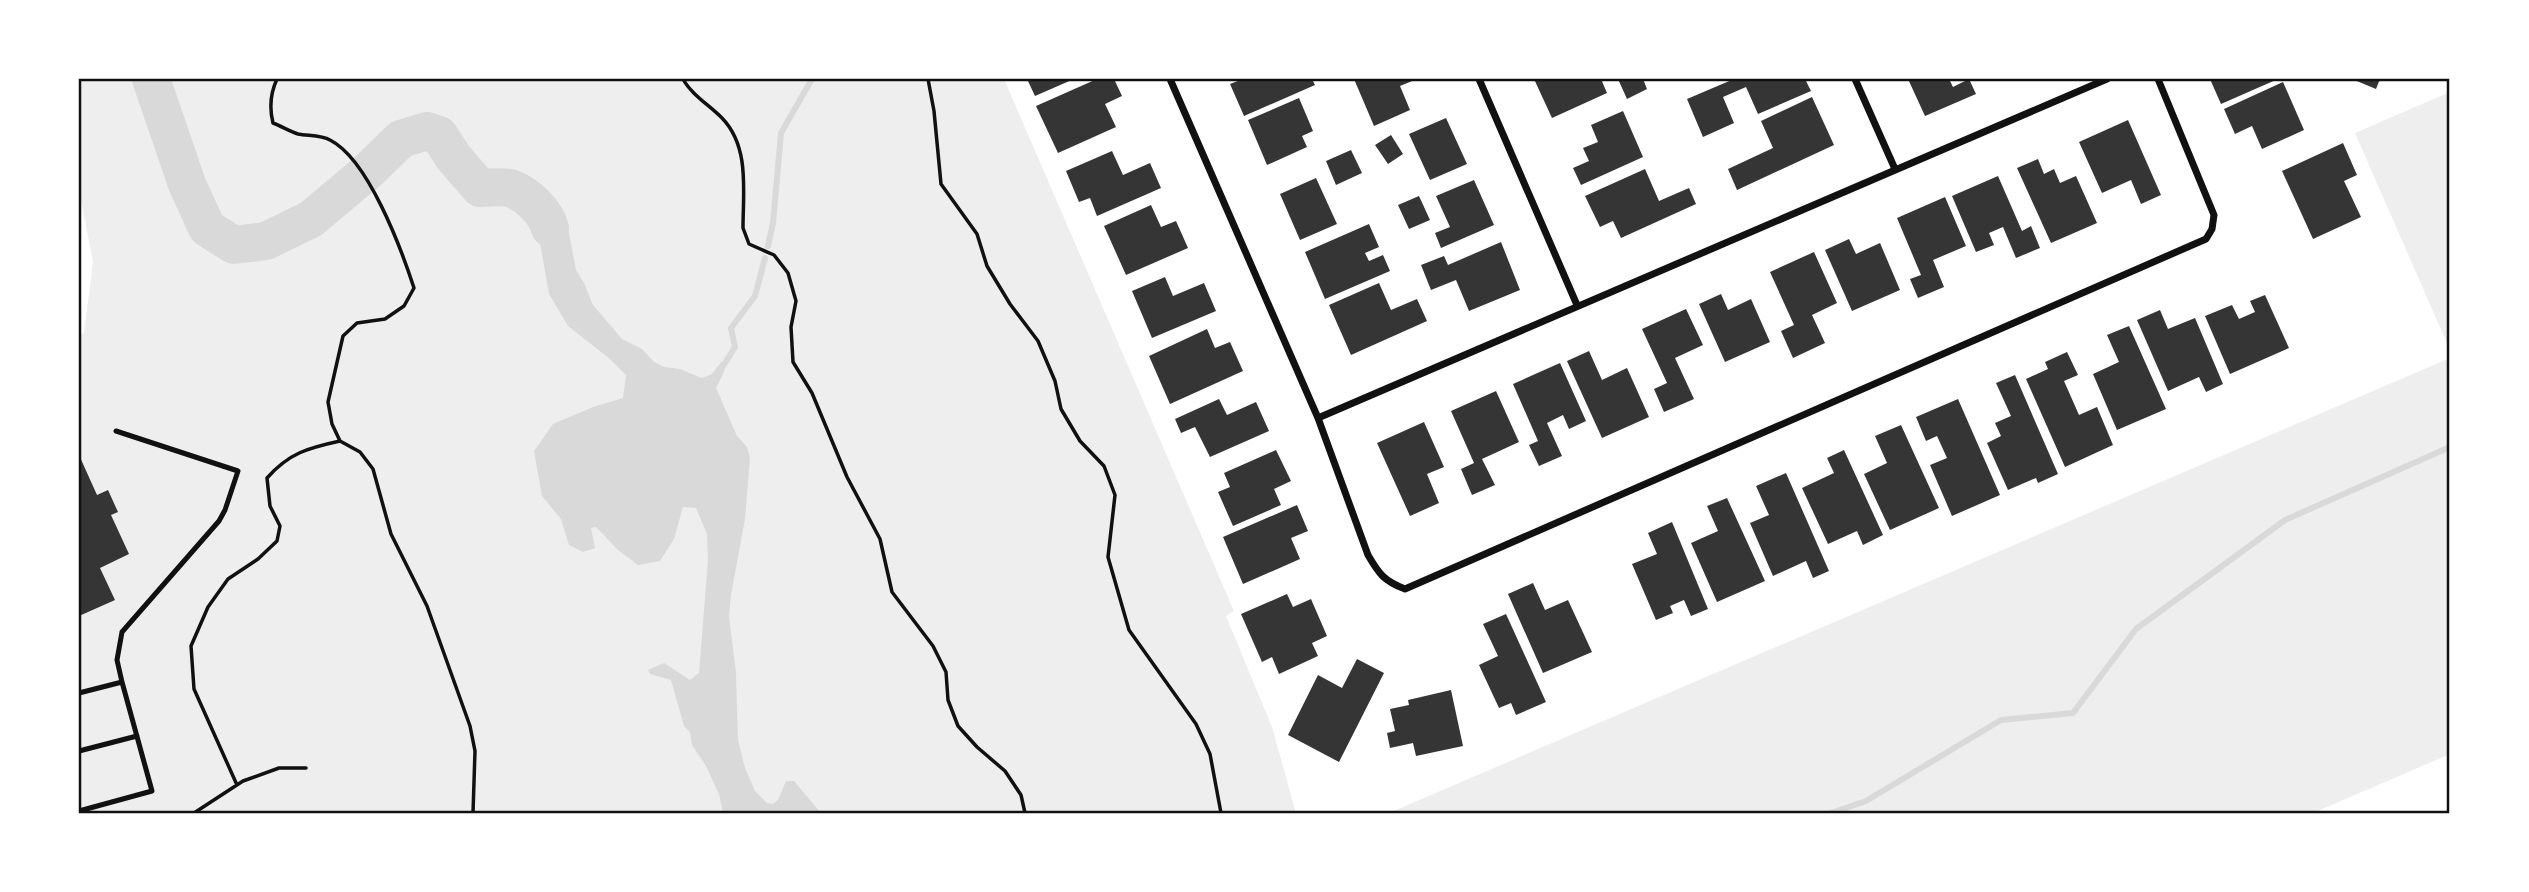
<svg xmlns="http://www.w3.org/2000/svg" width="2529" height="892" font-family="Roboto,sans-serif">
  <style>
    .green { fill: #eee }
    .water { fill: #d9d9d9 }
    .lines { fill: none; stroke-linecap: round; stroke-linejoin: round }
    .stream { stroke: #d9d9d9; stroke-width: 6 }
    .river { stroke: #d9d9d9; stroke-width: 38 }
    .building { fill: #353535 }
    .path { stroke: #111; stroke-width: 3.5 }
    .service { stroke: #111; stroke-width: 5 }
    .minor { stroke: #111; stroke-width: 7 }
    .neatline { fill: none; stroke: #111; stroke-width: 2.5 }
  </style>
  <rect width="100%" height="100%" fill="#fff"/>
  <path class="green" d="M79 79H1004L1234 611 1226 616 1272 727 1296 813H79V335L84 333 93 262 79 190Z
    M2450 92V350L2355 133Z
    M2450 358V754L2313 813H1389Z"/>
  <path class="water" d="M531 183 554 198 566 218 576 270 584 283 593 305 622 339 642 349 654 362 664 367 680 369 702 378 712 374 722 361C728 372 720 378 716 388L737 436 747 447 750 458 745 519 731 595 729 616 736 673 738 740 745 768 755 791 767 803 773 804 778 800 786 781H794L821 813H723L719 794 706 766 692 745 690 732 684 726 671 680 650 674 648 670 664 663 690 680 699 673 708 560 707 534 696 508 683 507 674 539 660 561 638 565 618 550 596 527 591 528 595 548 583 552 569 545 561 519 542 496 534 451 553 424 593 407 623 398 626 375 610 359 568 326 549 294 538 231 520 209 516 191Z"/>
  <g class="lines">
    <path class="stream" d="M768 246 773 223 781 133 812 79
      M720 371 735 347 731 328 755 296 765 258
      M1831 813 1866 801 2001 720 2073 713 2136 629 2285 520 2450 447"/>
    <path class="river" d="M151 79 187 184 207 228 234 245 266 241 311 219 367 172 401 139 427 131 439 135 454 158 480 188C489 188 501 186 510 188 527 194 545 211 550 228"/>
  </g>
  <path class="building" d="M1027 79H1074L1035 96Z
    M1097 79H1114L1122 96 1105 104 1116 127 1058 153 1036 106Z
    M1243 79H1312L1315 85 1244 116 1230 84Z
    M1354 79H1417L1400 86 1410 110 1374 126Z
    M1534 79H1601L1607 93 1552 118Z
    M1618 79H1643L1647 89 1627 99Z
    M1734 79H1805L1811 91 1758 114 1746 87 1723 97 1734 123 1703 137 1687 99Z
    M1908 79H1949L1953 87 1969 79 1976 94 1925 116Z
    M2210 79H2278L2221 104Z
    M2352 79H2380L2376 89Z
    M2283 82 2304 130 2262 149 2252 126 2235 134 2224 109Z
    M1812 97 1834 145 1737 190 1728 169 1773 148 1761 121Z
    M1299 98 1313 131 1302 136 1307 147 1267 165 1248 120Z
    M1623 111 1643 157 1581 185 1573 168 1589 161 1583 148 1598 142 1591 125Z
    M1446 118 1467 164 1430 180 1409 134Z
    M2128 120 2161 195 2141 204 2131 180 2102 193 2079 142Z
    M1391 135 1403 154 1388 164 1375 145Z
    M2343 143 2357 175 2344 181 2361 217 2313 239 2282 171Z
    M1351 150 1362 173 1336 185 1326 161Z
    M1112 151 1123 175 1150 163 1161 188 1097 216 1090 198 1079 202 1066 171Z
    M2038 159 2044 174 2054 169 2060 183 2076 176 2097 223 2051 243 2017 168Z
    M1645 169 1659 201 1689 188 1696 204 1621 238 1613 221 1600 227 1585 196Z
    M1998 176 2022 231 2031 226 2040 248 2016 258 2003 227 1989 233 1994 245 1976 252 1952 196Z
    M1316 178 1337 224 1300 240 1280 194Z
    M1474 180 1494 225 1441 248 1435 233 1450 227 1436 196Z
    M1419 196 1430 220 1409 229 1398 205Z
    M1945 197 1966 246 1933 260 1944 287 1918 298 1910 279 1921 275 1897 218Z
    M1151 205 1161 227 1176 221 1188 248 1126 275 1104 226Z
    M1369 224 1379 247 1365 253 1369 261 1383 255 1390 271 1325 299 1305 252Z
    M1849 239 1856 254 1880 243 1900 290 1852 311 1825 250Z
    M1501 242 1520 290 1469 311 1456 280 1431 290 1421 265 1444 256 1448 265Z
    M1814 252 1837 303 1812 315 1825 343 1793 358 1781 331 1794 325 1770 272Z
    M1165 277 1173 296 1204 283 1216 311 1152 338 1132 291Z
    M1379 283 1391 310 1417 299 1427 321 1351 355 1329 305Z
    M1721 294 1728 310 1751 299 1770 342 1725 362 1699 304Z
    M2265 295 2289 348 2230 374 2205 316 2232 305 2239 319 2255 312 2250 301Z
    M1686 309 1703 345 1675 358 1694 399 1664 412 1654 389 1667 383 1642 329Z
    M2160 310 2168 329 2195 318 2223 384 2206 392 2199 377 2168 391 2137 320Z
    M2129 326 2166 409 2117 430 2093 374 2119 362 2107 335Z
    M1207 329 1215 348 1230 342 1243 371 1170 404 1149 356Z
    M1589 351 1602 380 1627 368 1649 417 1602 438 1567 361Z
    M2067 352 2078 375 2064 381 2079 415 2097 407 2113 445 2065 467 2026 379 2048 369 2045 362Z
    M1560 363 1586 421 1569 429 1563 415 1547 423 1562 456 1539 466 1529 445 1538 441 1513 384Z
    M2015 375 2058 474 2038 483 2036 478 2008 490 1987 443 2001 436 1995 423 2011 416 1996 383Z
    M1496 391 1519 442 1482 459 1495 485 1472 495 1461 469 1474 463 1451 411Z
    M1219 399 1227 415 1256 402 1269 431 1210 457 1195 427 1181 433 1175 419Z
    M1958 399 2000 495 1952 516 1930 465 1947 458 1937 436 1926 441 1916 417Z
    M1424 422 1444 467 1427 474 1439 503 1410 516 1377 443Z
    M1901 425 1939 508 1890 530 1864 474 1887 463 1875 436Z
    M1276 450 1291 481 1274 489 1281 505 1233 526 1218 492 1230 487 1224 473Z
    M1844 450 1883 535 1863 545 1857 531 1828 544 1802 488 1834 473 1827 458Z
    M79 455 97 495 108 490 118 512 111 515 129 554 100 568 115 600 79 616Z
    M1786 473 1829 571 1813 578 1806 561 1773 576 1750 523 1769 515 1756 486Z
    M1727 498 1765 581 1717 602 1691 543 1718 531 1707 506Z
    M1297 505 1308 531 1291 538 1300 559 1243 584 1223 537Z
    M1672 522 1708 609 1691 616 1684 600 1670 606 1673 613 1656 620 1632 564 1657 554 1648 533Z
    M1533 583 1545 610 1568 600 1592 652 1543 673 1508 594Z
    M1287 594 1293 607 1311 599 1327 636 1312 643 1318 656 1279 674 1272 657 1262 662 1241 614Z
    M1506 614 1546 702 1516 715 1511 703 1499 708 1479 665 1498 656 1483 624Z
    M1357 659 1384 673 1339 762 1288 735 1318 675 1342 688Z
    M1451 690 1463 746 1416 756 1413 743 1390 748 1387 733 1395 731 1390 709 1409 705 1408 700Z"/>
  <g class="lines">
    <path class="path" d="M277 79C270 94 269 107 273 123 281 126 289 131 298 134 308 136 321 135 330 140 368 159 401 248 414 288L404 306 385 319 357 323 343 336 328 402 332 424 340 441
      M683 79C691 94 709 105 722 118 750 147 743 191 743 228L749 244 774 255 788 273 796 301 791 327 793 362 812 393 847 477 880 539 892 592 933 646 946 672 948 700 958 726 977 747 1005 771 1021 795 1025 813
      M928 79 934 111 941 184 977 234 987 266 1010 304 1038 341 1055 381 1061 409 1080 441 1104 466 1115 495 1108 557 1129 630 1196 724 1210 754 1221 813
      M237 785 194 689 191 646 208 607 228 579 258 559 277 541 280 526 270 506 267 478C289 453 308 448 340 441L360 452 373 469 391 534 427 606 470 726 475 751 473 813
      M194 813 243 781 279 768H306"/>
    <path class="service" d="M79 693 122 682 117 660 122 632 219 521 225 510 238 471 116 431
      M79 751 137 736
      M79 811 152 791 122 682"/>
    <path class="minor" d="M1170 79 1318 418 1368 555C1379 574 1384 581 1405 589L2206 239 2212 229 2214 215 2158 79
      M1479 79 1577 305
      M1855 79 1895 169
      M1318 418 2107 79"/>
  </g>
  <rect width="2529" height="892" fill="none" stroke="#ffffff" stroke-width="161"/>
  <rect x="80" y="80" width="2368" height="732" class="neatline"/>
</svg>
